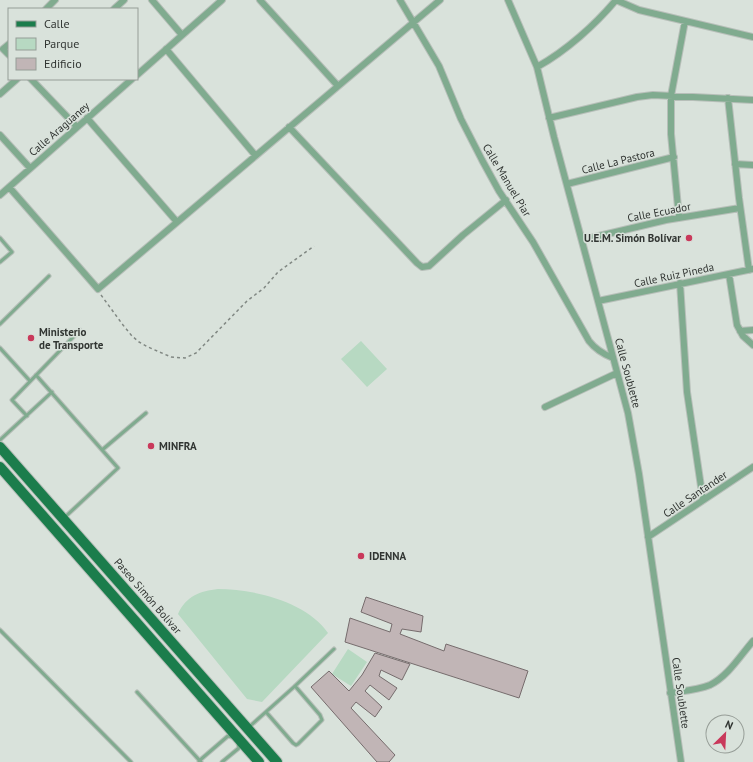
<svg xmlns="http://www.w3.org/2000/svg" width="753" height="762" font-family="'PT Sans',sans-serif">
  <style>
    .green { fill: #b7d9c2 }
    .building { fill: #c1b5b6; stroke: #766c6d }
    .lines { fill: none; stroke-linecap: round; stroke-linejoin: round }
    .service-casing { stroke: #b7bfb9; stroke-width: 5 }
    .minor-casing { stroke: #b7bfb9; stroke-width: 8 }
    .primary-casing { stroke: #b7bfb9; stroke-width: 12 }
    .path { stroke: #818883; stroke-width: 1.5; stroke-dasharray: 3 3; stroke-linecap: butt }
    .service { stroke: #80ab8f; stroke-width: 3 }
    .minor { stroke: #80ab8f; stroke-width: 6 }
    .primary { stroke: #1b7d4c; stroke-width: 10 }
    .poi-dot { fill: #c9395b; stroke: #d9e2db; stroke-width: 1.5 }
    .labels { text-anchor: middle; stroke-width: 3; stroke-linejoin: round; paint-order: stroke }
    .street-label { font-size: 11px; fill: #313532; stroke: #d9e2db }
    .poi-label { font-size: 11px; font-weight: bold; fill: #313532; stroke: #d9e2db; text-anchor: start }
  </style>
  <rect width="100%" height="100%" fill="#d9e2db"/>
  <path class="green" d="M361 341 387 369 367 387 341 359Z
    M218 589C254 589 307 602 328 633L262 702 247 699 178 614C186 596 200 591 218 589Z
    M348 649 367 662 351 686 332 674Z"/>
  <path class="building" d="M366 597 423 616 421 632 402 629 400 634 444 651 446 644 528 671 519 698 345 642 350 618 390 632 392 624 361 612Z
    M375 653 410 664 402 680 381 670 379 676 397 688 389 700 370 685 365 691 382 707 375 717 356 702 351 708 395 755 389 762H377L311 687 329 671 349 691 362 675Z"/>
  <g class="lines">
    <g class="service-casing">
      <path id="service" d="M0 238 12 252 0 262
        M0 324 49 276
        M0 348 30 381
        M36 375 118 468 65 517
        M27 416 12 400 80 330
        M0 440 52 392
        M102 450 146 413
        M0 630 131 762
        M137 692 201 762
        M266 712 293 743 296 745 298 744 322 720 320 715 295 686
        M249 727 295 686 334 649
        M199 761 228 736 232 737
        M222 762 239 748 238 743"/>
    </g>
    <g class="minor-casing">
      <path id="minor" d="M152 0 182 35
        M260 0 338 86
        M400 0 439 66 461 119 482 160 499 191 533 242 589 341C596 350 603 354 613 358
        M508 0 537 67 554 137 628 413 639 474 681 762
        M616 0 639 10 753 37
        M46 9 55 0
        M114 9 124 0
        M9 44 3 49 9 55
        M166 49 255 155
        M537 67C566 51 595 25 616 0
        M137 75 222 0
        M31 79 77 127
        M0 94 17 79
        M728 98 739 198 749 270
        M87 118 177 222
        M549 118 637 97 653 95 753 100
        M289 127 417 263 422 267 429 266 463 235 506 200
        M0 135 30 168
        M735 164 753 165
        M567 184 674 157
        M9 187 98 289 440 0
        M0 195 132 79
        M679 218 671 134V96L685 21
        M582 240 666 220 740 208
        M729 274 737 325 743 336 753 345
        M680 283 687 392 703 500
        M598 301 753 269
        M740 331 753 330
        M545 407 617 373
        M648 537 753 467
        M670 693C683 691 698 690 710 685 728 676 740 656 753 641"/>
    </g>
    <g class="primary-casing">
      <path id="primary" d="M0 447 277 762
        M0 467 259 762"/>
    </g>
    <path class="path" d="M101 295 123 325 132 336 139 342 148 347 171 357 185 358 196 353 247 301 264 288 278 272 314 246"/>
    <use href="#service" class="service"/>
    <use href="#minor" class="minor"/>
    <use href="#primary" class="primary"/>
  </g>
  <g class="poi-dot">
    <circle cx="689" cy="238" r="4"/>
    <circle cx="31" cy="338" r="4"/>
    <circle cx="151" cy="446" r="4"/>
    <circle cx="361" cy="556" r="4"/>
  </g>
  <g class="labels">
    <g class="street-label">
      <text transform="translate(59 129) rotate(-41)" y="4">Calle Araguaney</text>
      <text transform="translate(618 161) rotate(-14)" y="4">Calle La Pastora</text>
      <text transform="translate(507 180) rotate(59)" y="4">Calle Manuel Piar</text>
      <text transform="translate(659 212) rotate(-11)" y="4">Calle Ecuador</text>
      <text transform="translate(674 275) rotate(-12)" y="4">Calle Ruiz Pineda</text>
      <text transform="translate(628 373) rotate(75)" y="4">Calle Soublette</text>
      <text transform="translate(695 494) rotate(-34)" y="4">Calle Santander</text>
      <text transform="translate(148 596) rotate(49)" y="4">Paseo Simón Bolívar</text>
      <text transform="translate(681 693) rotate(82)" y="4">Calle Soublette</text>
    </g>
    <g class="poi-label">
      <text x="681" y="242" text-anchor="end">U.E.M. Simón Bolívar</text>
      <text x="39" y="336">Ministerio<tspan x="39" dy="13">de Transporte</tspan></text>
      <text x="159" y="450">MINFRA</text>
      <text x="369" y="560">IDENNA</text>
    </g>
  </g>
  <rect x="8" y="8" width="130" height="72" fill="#d9e2db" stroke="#969d97"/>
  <rect x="16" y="21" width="20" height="6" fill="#1b7d4c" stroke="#969d97"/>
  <text x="44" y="28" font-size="12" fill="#313532">Calle</text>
  <rect x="16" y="38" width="20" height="12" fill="#b7d9c2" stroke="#969d97"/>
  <text x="44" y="48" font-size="12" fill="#313532">Parque</text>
  <rect x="16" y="58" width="20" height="12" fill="#c1b5b6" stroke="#969d97"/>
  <text x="44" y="68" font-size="12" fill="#313532">Edificio</text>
  <g transform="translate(725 734) rotate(24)"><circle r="19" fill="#d9e2db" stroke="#969d97"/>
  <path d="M0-3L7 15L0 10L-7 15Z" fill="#c9395b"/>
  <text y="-6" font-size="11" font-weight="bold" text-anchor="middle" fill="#313532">N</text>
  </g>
</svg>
